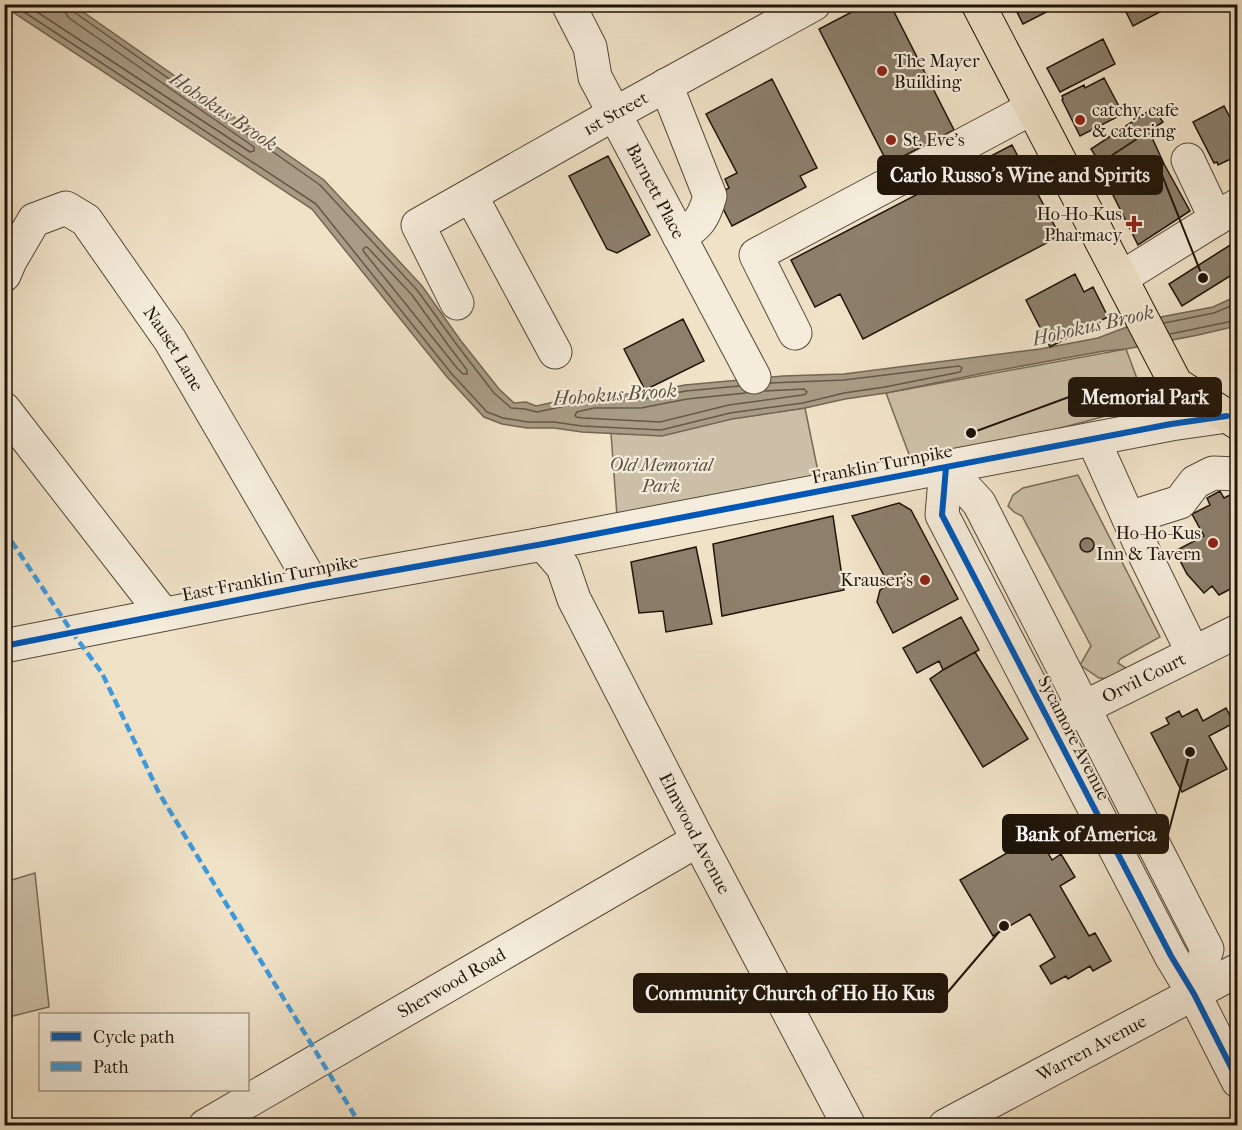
<svg xmlns="http://www.w3.org/2000/svg" width="1242" height="1130" font-family="'IM FELL French Canon',serif">
  <style>
    .green { fill: #ccbfa7; stroke: #766a58; stroke-width: 1.5 }
    .water { fill: #a99c86; stroke: #726654; stroke-width: 1.5 }
    .lines { fill: none; stroke-linecap: round; stroke-linejoin: round }
    .shore { stroke: #645848; stroke-width: 1.5 }
    .building { fill: #8c7f6c; stroke: #1f1409; stroke-width: 1.5 }
    .minor-casing { stroke: #534838; stroke-width: 35 }
    .major-casing { stroke: #1f1409; stroke-width: 35 }
    .minor { stroke: #f5ecdb; stroke-width: 33 }
    .major { stroke: #f0e2c7; stroke-width: 33 }
    .quiet { stroke: #3c9add; stroke-width: 4.5; stroke-dasharray: 9 4.5; stroke-linecap: butt }
    .cycleway-casing { stroke: #f5ecdb; stroke-width: 10 }
    .cycleway { stroke: #0057b8; stroke-width: 6 }
    .poi-dot { fill: #8f2418; stroke: #f5ecdb; stroke-width: 2 }
    .labels { text-anchor: middle; stroke-width: 4.5; stroke-linejoin: round; paint-order: stroke }
    .poi-label { font-size: 18px; fill: #1f1409; stroke: #f5ecdb; text-anchor: start }
    .street-label { font-size: 18px; fill: #1f1409; stroke: #f5ecdb }
    .park-label { font-size: 18px; font-style: italic; fill: #5c5040; stroke: #f5ecdb }
    .water-label { font-size: 20px; font-style: italic; fill: #5d5141; stroke: #f5ecdb }
    .leader { fill: none; stroke: #1f1409; stroke-width: 2 }
    .callout-dot { fill: #1f1409; stroke: #f5ecdb; stroke-width: 2 }
    .callout { fill: #1f1409; stroke: #1f1409; stroke-width: 2 }
    .callout-label { font-size: 20px; text-anchor: middle; font-weight: bold; fill: #fff }
  </style>
  <rect width="100%" height="100%" fill="#f0e2c7"/>
  <filter id="stains"><feTurbulence type="fractalNoise" baseFrequency=".00333" numOctaves="4"/><feColorMatrix values="0 0 0 0 .2 0 0 0 0 .09 0 0 0 0 .02 0 0 0 .5 -.17"/></filter>
  <radialGradient id="worn" r=".72"><stop offset=".6" stop-color="#630" stop-opacity="0"/><stop offset="1" stop-color="#630" stop-opacity=".3"/></radialGradient>
  <path class="green" d="M1126 349 1139 384 1140 407 944 459 916 473 886 393Z
    M805 408 822 491 618 530 611 433 626 434Z
    M1078 475 1160 637 1120 659 1118 663 1126 668 1125 672 1110 679 1099 678 1080 665 1091 646 1022 516 1014 512 1008 506 1013 495 1023 488Z
    M35 873 49 1007 5 1018V882Z"/>
  <path class="water" d="M4 5H73L324 180 422 286 461 341 499 389 514 403 526 402 536 406 592 394H639L685 385 783 376 844 374 1040 349 1098 338 1145 320 1213 307 1237 296V326L1198 335 1126 349 1104 351 984 373 886 393 845 399 805 408 732 419 662 436 582 432 554 428H527L502 424 484 417 447 377 312 209 5 7Z"/>
  <g class="lines">
    <path class="shore" d="M12 4 316 204 451 373 487 412 503 418 528 422H554L582 426 661 430 730 413 803 403 844 393 885 387 960 372 962 368 959 366 844 380 770 383
      M25 4 250 152 254 151V147L69 18 65 12 63 4
      M71 4V9L74 12 320 185 417 290 457 345 494 393 511 408 525 409 537 412 593 400H639L686 391 739 386
      M366 247 368 248 412 295 451 349 467 370V374H463L457 368 364 252 363 249Z
      M1164 323 1214 313 1238 303
      M1170 334 1238 320
      M746 393 687 399 641 408H594L577 412 575 415 576 417 583 418 660 422 729 405 802 395 806 394 807 392 804 389 765 391"/>
  </g>
  <path class="building" d="M867 4H890L954 130 888 164 819 29Z
    M1013 4H1062L1023 24Z
    M1122 4H1171V6L1133 26Z
    M1103 39 1115 64 1060 92 1047 68Z
    M1104 78 1123 114 1080 136 1062 100 1063 99 1062 96 1084 85 1085 88Z
    M772 79 817 168 800 176 806 187 732 226 716 195 729 188 725 179 737 173 706 114Z
    M1224 106 1238 133V152L1236 153 1237 156 1218 165 1217 162 1214 163 1193 122Z
    M1153 108 1163 122 1100 163 1091 149Z
    M1149 131 1164 164 1113 195 1097 165Z
    M1012 145 1060 236 863 339 840 294 815 307 791 260Z
    M608 156 650 235 617 253 607 249 569 176Z
    M1164 164 1190 211 1138 245 1113 195Z
    M1238 240V271L1182 306 1169 284Z
    M1075 274 1084 292 1093 287 1108 317 1050 347 1026 300Z
    M683 319 704 361 645 390 624 349Z
    M1220 491 1224 498 1238 491V585L1219 595 1212 586 1204 593 1187 574 1175 551 1204 536 1192 514 1210 505 1207 498Z
    M899 503 911 510 958 599 893 633 877 602 880 590 889 585 852 516Z
    M833 516 844 590 722 616 713 544Z
    M1080 545a7 7 0 1 1 14 0a7 7 0 1 1-14 0Z
    M696 547 712 624 666 632 663 611 639 613 631 562Z
    M961 617 979 650 943 670 939 661 917 673 903 648Z
    M975 652 1028 739 983 767 930 679 943 670Z
    M1226 708 1234 723 1209 736 1227 769 1182 792 1151 733 1169 724 1166 718 1179 711 1182 717 1197 709 1203 721Z
    M1038 835 1052 860 1061 854 1075 877 1060 886 1089 936 1095 933 1111 961 1093 971 1090 966 1068 979 1066 976 1051 984 1040 966 1055 957 1030 914 993 936 960 880Z"/>
  <g class="lines">
    <g class="minor-casing">
      <g id="minor">
        <path id="s1" d="M568 4 590 47 595 77 754 377"/>
        <path d="M666 85 710 196C704 217 699 226 679 236"/>
        <path d="M1188 160 1216 219"/>
        <path d="M471 196 555 352"/>
        <path id="s2" d="M4 275 10 261 34 220 66 208 86 220 170 340 313 585"/>
        <path d="M1121 278 1238 205"/>
        <path id="s3" d="M457 303 418 225 614 114 814 4"/>
        <path d="M795 333 756 255 1032 108"/>
        <path d="M4 409 163 614"/>
        <path d="M1093 439 1146 557 1193 653"/>
        <path d="M946 467 942 515 1171 956 1194 994 1238 1081"/>
        <path d="M946 467 979 503 1207 949 1194 994"/>
        <path d="M1129 518 1180 502 1195 482 1213 473 1238 474"/>
        <path id="s4" d="M543 544 563 567 574 599 698 840 849 1126"/>
        <path d="M4 646 313 585 543 544 1171 424 1227 416"/>
        <path id="s5" d="M1065 717 1238 631"/>
        <path id="s6" d="M205 1126 698 840"/>
        <path id="s7" d="M945 1126 1238 970"/>
      </g>
    </g>
    <g class="major-casing">
      <path id="major" d="M978 4 1176 384 1238 423"/>
    </g>
    <use href="#minor" class="minor"/>
    <use href="#major" class="major"/>
    <path class="quiet" d="M4 530 72 632 102 673 159 793 361 1126"/>
    <g class="cycleway-casing">
      <path id="cycleway" d="M946 467 942 515 1171 956 1194 994 1238 1081
        M4 646 313 585 543 544 1171 424 1227 416"/>
    </g>
    <use href="#cycleway" class="cycleway"/>
  </g>
  <g class="poi-dot">
    <circle cx="882" cy="71" r="6"/>
    <circle cx="1080" cy="120" r="6"/>
    <circle cx="891" cy="140" r="6"/>
    <path d="M1131 215h6v6h6v6h-6v6h-6v-6h-6v-6h6z"/>
    <circle cx="1213" cy="543" r="6"/>
    <circle cx="925" cy="580" r="6"/>
  </g>
  <g class="labels">
    <g class="poi-label">
      <text x="894" y="67">The Mayer<tspan x="894" dy="21">Building</tspan></text>
      <text x="1092" y="116">catchy. cafe<tspan x="1092" dy="21">&amp; catering</tspan></text>
      <text x="903" y="146">St. Eve's</text>
      <text x="1122" y="220" text-anchor="end">Ho-Ho-Kus<tspan x="1122" dy="21">Pharmacy</tspan></text>
      <text x="1201" y="539" text-anchor="end">Ho-Ho-Kus<tspan x="1201" dy="21">Inn &amp; Tavern</tspan></text>
      <text x="913" y="586" text-anchor="end">Krauser's</text>
    </g>
    <g class="street-label">
      <text dy="6" stroke="none"><textPath href="#s3" startOffset="314">1st Street</textPath></text>
      <text dy="6" stroke="none"><textPath href="#s1" startOffset="208">Barnett Place</textPath></text>
      <text dy="6" stroke="none"><textPath href="#s2" startOffset="276">Nauset Lane</textPath></text>
      <text transform="translate(882 464) rotate(-11)" y="6">Franklin Turnpike</text>
      <text transform="translate(270 578) rotate(-11)" y="6">East Franklin Turnpike</text>
      <text dy="6" stroke="none"><textPath href="#s5" startOffset="88">Orvil Court</textPath></text>
      <text transform="translate(1074 738) rotate(63)" y="6">Sycamore Avenue</text>
      <text dy="6" stroke="none"><textPath href="#s4" startOffset="328">Elmwood Avenue</textPath></text>
      <text dy="6" stroke="none"><textPath href="#s6" startOffset="285">Sherwood Road</textPath></text>
      <text dy="6" stroke="none"><textPath href="#s7" startOffset="166">Warren Avenue</textPath></text>
    </g>
    <g class="park-label">
      <text x="661" y="471">Old Memorial<tspan x="661" dy="21">Park</tspan></text>
    </g>
    <g class="water-label">
      <text transform="translate(224 111) rotate(34)" y="7">Hohokus Brook</text>
      <text transform="translate(1093 325) rotate(-13)" y="7">Hohokus Brook</text>
      <text transform="translate(615 394) rotate(-4)" y="7">Hohokus Brook</text>
    </g>
  </g>
  <path class="leader" d="M1203 278L1162 175M971 433L1069 397M1190 752L1168 834M1004 926L947 993"/>
  <g class="callout-dot">
    <circle cx="1203" cy="278" r="6"/>
    <circle cx="971" cy="433" r="6"/>
    <circle cx="1190" cy="752" r="6"/>
    <circle cx="1004" cy="926" r="6"/>
  </g>
  <g class="callout">
    <rect x="878" y="156" width="284" height="38" rx="6"/>
    <rect x="1069" y="378" width="152" height="38" rx="6"/>
    <rect x="1003" y="815" width="165" height="38" rx="6"/>
    <rect x="634" y="974" width="313" height="38" rx="6"/>
  </g>
  <g class="callout-label">
    <text x="1020" y="182">Carlo Russo's Wine and Spirits</text>
    <text x="1145" y="404">Memorial Park</text>
    <text x="1086" y="841">Bank of America</text>
    <text x="790" y="1000">Community Church of Ho Ho Kus</text>
  </g>
  <rect width="1242" height="1130" fill="none" stroke="#f0e2c7" stroke-width="24"/>
  <rect x="6" y="6" width="1230" height="1118" fill="none" stroke="#1f1409" stroke-width="3"/>
  <rect x="12" y="12" width="1218" height="1106" fill="none" stroke="#1f1409" stroke-width="1.5"/>
  <rect x="39" y="1013" width="210" height="78" fill="#f5ecdb" stroke="#9f9687" stroke-width="1.5"/>
  <rect x="51" y="1032" width="30" height="9" fill="#0057b8" stroke="#9f9687" stroke-width="1.5"/>
  <text x="93" y="1043" font-size="18" fill="#1f1409">Cycle path</text>
  <rect x="51" y="1062" width="30" height="9" fill="#3c9add" stroke="#9f9687" stroke-width="1.5"/>
  <text x="93" y="1073" font-size="18" fill="#1f1409">Path</text>
  <rect width="100%" height="100%" filter="url(#stains)"/>
  <rect width="100%" height="100%" fill="url(#worn)"/>
</svg>
